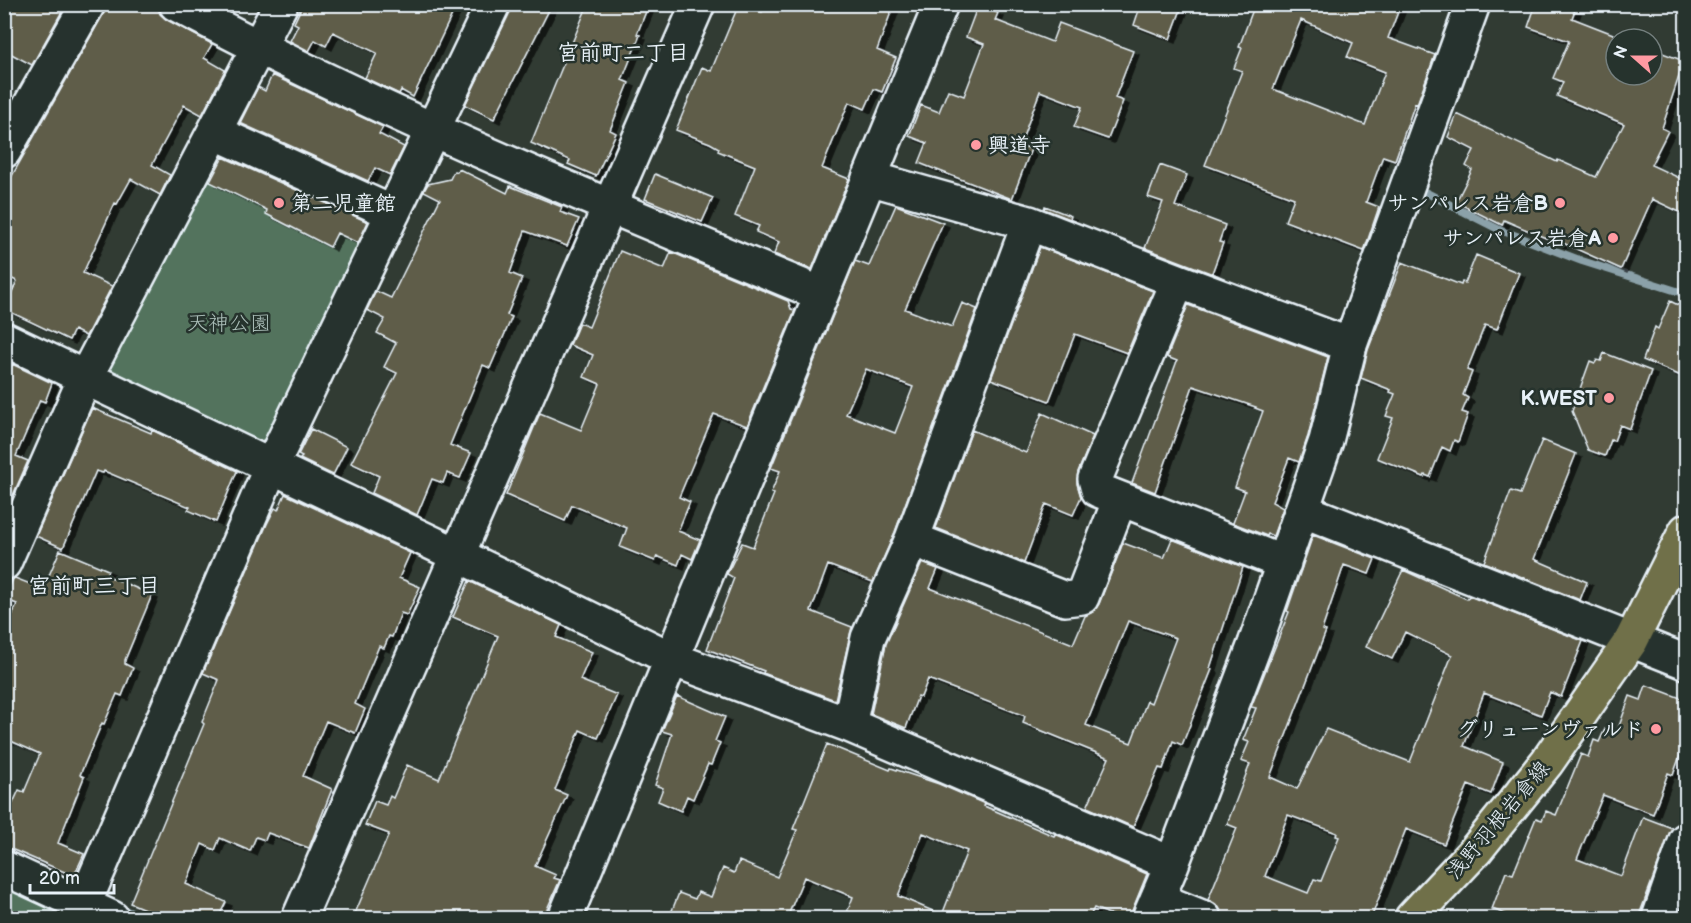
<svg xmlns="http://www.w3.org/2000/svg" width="1691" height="923" font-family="'Balsamiq Sans','Klee One',sans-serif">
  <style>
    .green { fill: #52735d; stroke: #9db2aa; stroke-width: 1.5 }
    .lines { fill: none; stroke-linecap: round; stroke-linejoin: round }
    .stream { stroke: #8ba1a9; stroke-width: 8 }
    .building { fill: #5f5d4a; stroke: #e8f1f8; stroke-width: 1.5; fill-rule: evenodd; filter: url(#shadow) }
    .minor-casing { stroke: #e8f1f8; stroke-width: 38 }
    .major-casing { stroke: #e8f1f8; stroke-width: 38 }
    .minor { stroke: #26332d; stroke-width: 33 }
    .major { stroke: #70704a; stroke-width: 33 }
    .poi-dot { fill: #ff9aa2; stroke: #26332d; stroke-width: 2 }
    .labels { text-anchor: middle; stroke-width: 5; stroke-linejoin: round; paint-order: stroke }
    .poi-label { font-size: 21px; font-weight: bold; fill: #e8f1f8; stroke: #26332d; text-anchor: end }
    .park-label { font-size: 21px; fill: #acbfba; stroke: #26332d }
    .street-label { font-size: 21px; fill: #e8f1f8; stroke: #26332d }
    .neighbourhood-label { font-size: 22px; font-weight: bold; fill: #e8f1f8; stroke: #26332d }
  </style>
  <defs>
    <filter id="shadow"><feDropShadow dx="6" dy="4" stdDeviation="0" flood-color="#0009"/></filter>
  </defs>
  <rect width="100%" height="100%" fill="#313b33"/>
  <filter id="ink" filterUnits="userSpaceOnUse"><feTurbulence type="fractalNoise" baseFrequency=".0167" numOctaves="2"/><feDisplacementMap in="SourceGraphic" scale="12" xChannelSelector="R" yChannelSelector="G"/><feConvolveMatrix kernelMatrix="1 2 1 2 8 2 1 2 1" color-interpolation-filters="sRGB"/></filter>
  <g filter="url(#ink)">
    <path class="green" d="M229 148 369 210 373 224 272 438 258 441 113 371 108 361 217 155Z
      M5 883 59 908 63 918H5Z"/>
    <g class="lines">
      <path class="stream" d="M1427 193 1498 229 1582 261 1686 294
        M117 907 143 918"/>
    </g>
    <path class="building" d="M4 4H66L32 65 4 50Z
      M107 4H157L160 14 167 20 212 44 204 58 225 70 202 115 184 105 152 165 170 175 160 195 131 179 117 204 115 203 83 273 112 286 86 336 74 330 69 340 4 309 17 281 4 275V190L104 13Z
      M303 4H457L413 97 401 90 399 94 365 78 377 53 333 32 326 46 315 40 309 51 290 41 298 25 294 23Z
      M514 4H552L494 119 465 105Z
      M588 4H649L637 34 640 35 622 80 629 83 610 130 616 133 596 176 568 164 570 160 531 143Z
      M739 4H744L762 12 766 4H894L877 50 896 58 882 92 874 89 865 109 849 102 822 168 849 179 812 269 774 254 779 242 756 232 759 226 735 216 755 166 718 151 719 148 710 143 676 130 702 67 711 71Z
      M1141 4H1183L1170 39 1134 25Z
      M1255 4H1401L1388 38 1435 55 1417 104 1415 103 1395 160 1383 156 1366 202 1379 207 1364 251 1285 221 1294 198 1205 165 1242 71 1234 68 1242 48 1239 47ZM1301 20 1353 43 1347 57 1385 72 1365 125 1273 89Z
      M1536 4H1557L1575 10 1572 18 1626 39H1616V75H1652V49L1684 61 1662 128 1668 131 1651 165 1686 181V215L1652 199 1621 269 1563 243 1562 245 1504 220 1502 225 1456 202 1472 170 1466 166 1474 150 1448 137 1457 114 1557 162 1558 160 1596 177 1624 124 1557 96 1563 82 1553 78 1569 41 1528 27Z
      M978 5 998 13 995 20 1052 42 1059 23 1133 51 1115 98 1123 101 1108 139 1074 127 1082 107 1040 91 1020 145 1031 149 1012 199 919 163 927 143 909 136 921 105 939 112 948 90 964 96 984 44 966 37Z
      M272 75 383 127 379 134 404 147 390 175 375 168 368 181 240 123 258 87 265 91Z
      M223 157 368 222 358 243 337 233 330 247 266 214 267 210 210 182Z
      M1160 165 1187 175 1175 206 1225 225 1219 242 1223 243 1212 273 1226 279 1145 248 1163 202 1148 197Z
      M459 169 507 193 510 186 562 207 560 212 579 219 567 246 525 231 510 273 522 278 507 315 512 317 490 368 483 365 450 445 471 453 460 478 447 473 443 483 432 479 417 515 372 493 379 476 351 463 397 373 384 367 396 343 377 333 385 319 367 310 376 291 391 298 440 199 424 191 428 184 450 179 454 171 457 172Z
      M655 174 713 198 702 222 645 199Z
      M896 205 943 223 905 309 952 327 962 303 977 309 895 532 873 582 828 565 811 611 852 627 835 700 763 673 764 671 707 649 734 578 727 574 742 543 753 547 774 494 771 493 780 471 771 468 855 261 869 266ZM866 369 913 387 895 433 846 414Z
      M1045 206 1071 216 1070 219 1044 209Z
      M1040 247 1153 291 1127 353 1075 334 1049 401 991 379Z
      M620 251 664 269 671 252 788 301 791 309 795 310 747 426 714 414 679 497 690 502 678 531 700 540 692 559 682 554 678 565 657 556 655 561 620 547 627 528 572 505 565 521 506 495 540 413 581 430 600 384 584 377 593 355 570 345 579 323 589 327Z
      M1476 255 1519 273 1497 329 1485 325 1467 370 1472 372 1463 395 1468 398 1462 412 1468 414 1458 442 1454 440 1450 451 1442 447 1430 477 1425 475 1424 477 1377 458 1393 418 1386 416 1395 394 1390 392 1391 390 1361 378 1368 350 1402 262 1461 285 1462 282 1465 283Z
      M1670 301 1686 309V378L1643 360 1655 327 1658 329Z
      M1188 305 1328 357 1308 436 1299 462 1289 458 1272 502 1283 508 1273 536 1268 534 1267 536 1233 523 1245 491 1235 487 1263 411 1255 408 1256 407 1193 386 1155 492 1132 483 1177 361 1167 357Z
      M1604 353 1651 371 1630 429 1620 425 1614 441 1611 440 1605 456 1588 450 1572 411 1590 361 1595 363 1597 360 1601 361Z
      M12 364 52 383 45 402 40 400 16 456 28 461 13 495 4 492V382Z
      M92 408 151 433 152 430 237 471 216 522 188 510 190 507 104 471 103 473 96 471 63 548 36 536Z
      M1042 413 1093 436 1078 472 1077 484 1081 497 1073 515 1046 504 1024 563 936 528 972 430 1026 453Z
      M311 429 347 447 333 475 300 459 302 457 298 455Z
      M1542 440 1576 454 1534 559 1587 582 1580 600 1484 562 1511 491 1520 494Z
      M285 494 410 553 399 578 420 587 407 615 401 613 392 637 389 636 384 648 379 646 355 704 365 709 355 733 326 721 303 776 332 789 309 848 268 833 265 840 256 837 250 851 220 838 215 850 202 844 186 884 226 902 218 918H167L130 903 204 724 202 722 219 680 203 673 267 524 275 508 278 510Z
      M1313 535 1375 559 1369 574 1344 565 1322 630 1326 631 1270 777 1297 789 1326 729 1410 762 1452 655 1405 632 1392 659 1366 647 1403 570 1467 599 1469 596 1583 641 1561 697 1550 692 1541 715 1484 693 1464 746 1503 762 1491 794 1468 785 1444 844 1406 829 1371 918H1235L1222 913 1218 906 1208 900 1237 828 1227 824 1250 764 1241 761 1249 742 1243 740 1256 708 1251 707 1289 612 1287 611ZM1288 815 1337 833 1336 836 1339 837 1321 881 1314 879 1308 893 1265 876Z
      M1172 539 1243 567 1210 668 1212 669 1182 745 1173 741 1163 769 1159 768 1133 827 1087 807 1109 758 1023 723 1025 716 928 679 921 697 918 696 906 728 871 714 886 644 922 563 938 569 930 588 1073 644 1085 616 1093 612 1099 604 1123 543 1164 558ZM1128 621 1176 638 1151 703 1147 701 1131 743 1086 725Z
      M60 550 108 570 106 575 152 595 125 660V664L133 668 122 696 117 694 104 724 102 723 80 775 84 777 58 843 84 854 74 876 4 846V800L13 803 19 790 24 792 40 754 4 738V635L17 604 4 599 13 579 15 578 43 589Z
      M469 581 561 625 556 637 592 652 580 680 617 695 598 738 580 730 555 790 567 795 535 866 556 875 554 878 560 880 543 918H353L389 834 365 825 375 801 386 805 390 796 393 798 407 765 439 779 498 636 453 617Z
      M1646 685 1686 700V739L1673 775 1668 773 1653 814 1603 795 1577 859 1621 876 1643 817 1672 828 1638 918H1516L1492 909 1506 872 1513 874 1536 818 1542 820 1546 811 1556 815 1581 754 1588 757 1594 740 1599 742 1605 729 1615 733 1618 729 1630 696 1641 700Z
      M677 696 725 717 715 741 720 743 711 765 708 764 693 799 687 796 681 811 658 801 663 788 655 785 672 734 662 731Z
      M827 744 890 770 891 768 939 784 985 804 984 806 1054 836 1055 834 1147 874 1132 911 1131 918H1120L1094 908 1089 918H845L853 897 804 877 787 918H669L679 893 695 899 698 892 711 897 723 868 734 873 739 861 777 877 797 830 793 829ZM923 833 967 851 942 915 898 896Z"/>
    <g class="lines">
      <g class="minor-casing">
        <path id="minor" d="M176 4C384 116 604 204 821 294
          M214 132 393 213
          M4 151 88 4
          M869 178 1029 223 1178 281 1350 345
          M1178 281 1095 479 1098 490 1284 563
          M4 339 531 590 672 659 849 725 1172 864
          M1302 510 1686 662
          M912 539 1065 599 1082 597 1120 499
          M4 563 85 378 281 4
          M849 725 868 638 912 539 1029 223
          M4 868 112 918
          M1157 899 1204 918
          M78 918 271 467 493 4
          M299 918 698 4
          M565 918 941 4
          M1149 918 1172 864 1255 644 1326 441 1350 345 1473 4
          M1659 918 1686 840"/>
      </g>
      <g class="major-casing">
        <path id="major" d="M1412 918 1475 851 1547 762 1631 641 1686 531"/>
      </g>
      <use href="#minor" class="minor"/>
      <use href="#major" class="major"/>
    </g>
  </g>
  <g class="poi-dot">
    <circle cx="976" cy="145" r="6"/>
    <circle cx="279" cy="203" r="6"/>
    <circle cx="1560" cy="203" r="6"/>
    <circle cx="1613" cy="238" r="6"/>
    <circle cx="1609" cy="398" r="6"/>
    <circle cx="1656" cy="729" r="6"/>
  </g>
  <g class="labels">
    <g class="poi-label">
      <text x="988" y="152" text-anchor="start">興道寺</text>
      <text x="291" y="210" text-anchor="start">第二児童館</text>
      <text x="1548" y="210">サンパレス岩倉B</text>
      <text x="1601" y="245">サンパレス岩倉A</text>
      <text x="1597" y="405">K.WEST</text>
      <text x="1644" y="736">グリューンヴァルド</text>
    </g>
    <g class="park-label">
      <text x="229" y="330">天神公園</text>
    </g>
    <g class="street-label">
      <text transform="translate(1498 820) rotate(-50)" y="7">浅野羽根岩倉線</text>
    </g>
    <g class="neighbourhood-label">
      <text x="623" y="60">宮前町二丁目</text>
      <text x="94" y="593">宮前町三丁目</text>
    </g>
  </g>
  <rect width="1691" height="923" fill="none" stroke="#26332d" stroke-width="24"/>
  <rect x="12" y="12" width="1667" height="899" fill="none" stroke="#e8f1f8" stroke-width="2" filter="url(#ink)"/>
  <g transform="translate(1634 57) rotate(291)"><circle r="28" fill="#26332d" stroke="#747f7e" stroke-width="1.5"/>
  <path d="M0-4.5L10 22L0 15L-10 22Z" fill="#ff9aa2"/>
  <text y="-9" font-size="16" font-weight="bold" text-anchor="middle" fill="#e8f1f8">N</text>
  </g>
  <path d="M30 884v9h84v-9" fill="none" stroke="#e8f1f8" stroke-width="3"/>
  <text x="39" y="884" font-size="18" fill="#e8f1f8" stroke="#26332d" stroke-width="4.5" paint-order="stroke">20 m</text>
</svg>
